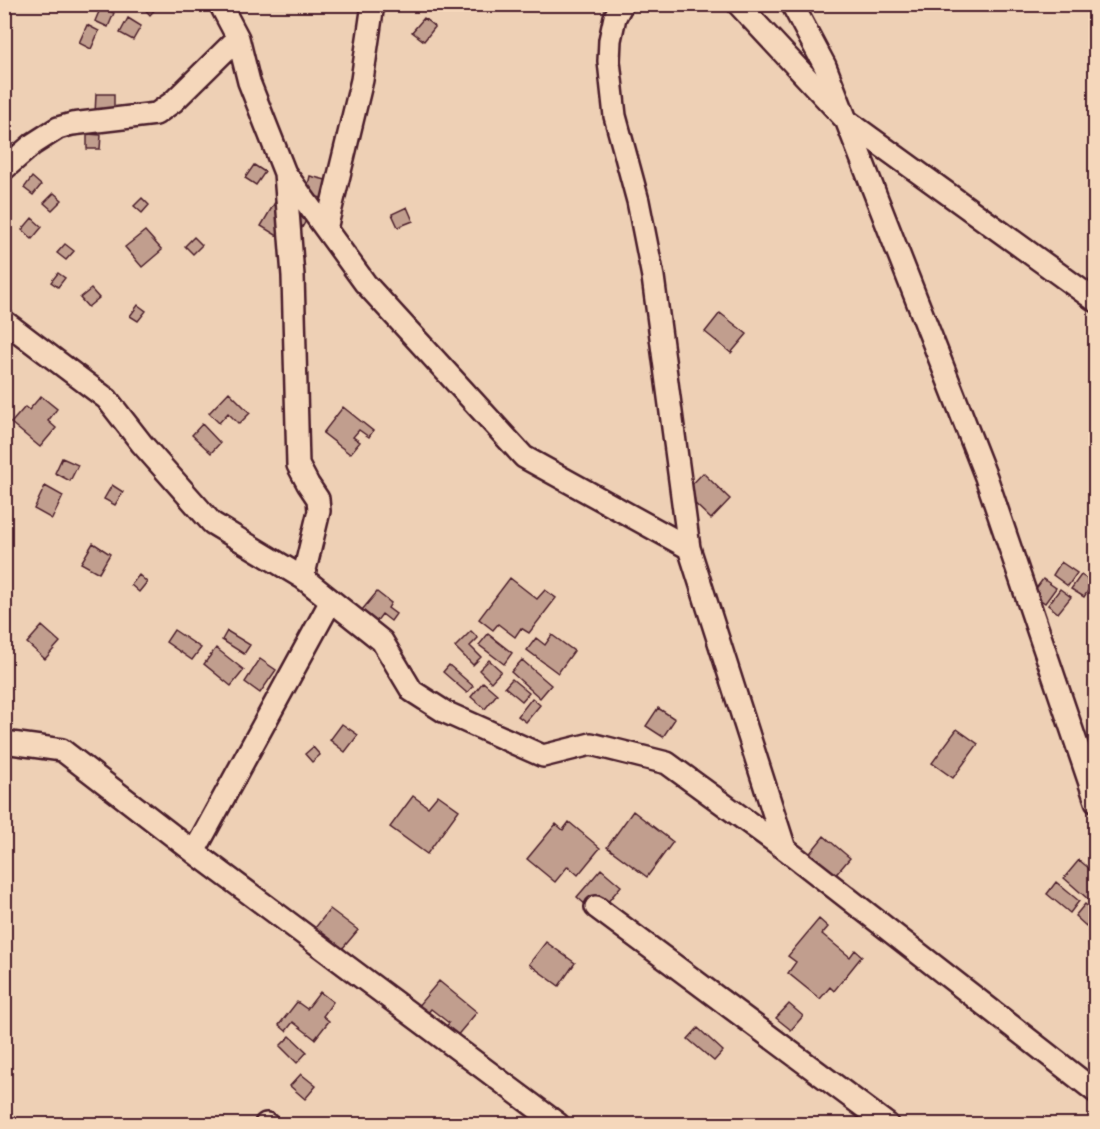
<svg xmlns="http://www.w3.org/2000/svg" width="1100" height="1129" font-family="'Indie Flower',sans-serif">
  <style>
    .building { fill: #c19e8e; stroke: #4a1f2b; stroke-width: 1.5 }
    .lines { fill: none; stroke-linecap: round; stroke-linejoin: round }
    .minor-casing { stroke: #4a1f2b; stroke-width: 26 }
    .minor { stroke: #f5d7bb; stroke-width: 21 }
  </style>
  <rect width="100%" height="100%" fill="#eed0b5"/>
  <filter id="ink" filterUnits="userSpaceOnUse"><feTurbulence type="fractalNoise" baseFrequency=".0167" numOctaves="2"/><feDisplacementMap in="SourceGraphic" scale="12" xChannelSelector="R" yChannelSelector="G"/><feConvolveMatrix kernelMatrix="1 2 1 2 8 2 1 2 1" color-interpolation-filters="sRGB"/></filter>
  <g filter="url(#ink)">
    <path class="building" d="M140 4H158L159 5 150 15Z
      M101 7 114 13 108 27 95 21Z
      M128 18 141 26 133 40 120 33Z
      M424 18 435 27 424 41 412 32Z
      M87 25 99 31 91 49 79 43Z
      M96 94H114V114H95Z
      M87 134 101 135 100 149H87Z
      M254 165 265 172 256 185 245 178Z
      M310 176 330 181 325 199 306 194Z
      M32 177 41 185 33 195 24 188Z
      M281 192 312 210 299 233 286 241 261 226Z
      M54 193 62 200 52 210 44 203Z
      M142 198 149 205 142 213 134 206Z
      M407 207 413 221 398 227 392 214Z
      M32 218 42 227 32 239 22 230Z
      M145 231 162 250 142 267 125 247Z
      M194 237 202 245 193 254 185 246Z
      M65 244 74 251 66 260 57 253Z
      M58 273 65 278 58 287 51 282Z
      M91 289 99 298 88 307 80 298Z
      M138 305 146 311 138 321 130 316Z
      M720 313 747 334 731 353 705 332Z
      M229 392 250 413 239 424 228 413 219 423 209 413Z
      M41 396 57 409 48 421 56 428 40 447 11 423 25 407 29 410Z
      M343 407 373 431 369 437 359 430 353 437 360 442 350 454 323 433Z
      M202 424 220 443 211 453 192 435Z
      M62 458 78 465 70 481 55 473Z
      M703 473 730 499 711 519 684 493Z
      M112 485 123 492 115 505 104 499Z
      M45 486 63 496 52 519 34 509Z
      M93 543 110 554 99 573 81 563Z
      M1061 562 1077 573 1068 586 1053 575Z
      M139 575 147 582 139 592 131 585Z
      M1081 575 1093 583 1084 597 1071 589Z
      M510 578 537 599 545 590 556 598 529 633 521 628 515 637 498 624 493 630 479 619Z
      M1043 579 1056 588 1045 603 1032 594Z
      M1060 589 1071 597 1058 613 1048 605Z
      M377 592 391 603 388 608 396 614 391 621 382 614 376 622 362 610Z
      M42 626 60 642 45 659 27 643Z
      M174 630 201 648 192 660 166 642Z
      M227 631 250 645 244 654 222 640Z
      M471 631 478 638 470 646 481 657 473 665 455 647Z
      M488 634 512 653 504 664 479 645Z
      M552 635 574 651 558 673 527 650 536 638 545 645Z
      M216 648 244 670 231 686 204 664Z
      M260 659 276 670 260 693 245 682Z
      M489 660 501 671 491 682 479 670Z
      M522 660 551 685 540 698 511 672Z
      M449 665 473 686 467 693 443 672Z
      M512 679 529 693 522 701 505 687Z
      M483 682 497 694 485 709 471 697Z
      M532 698 540 705 526 722 518 716Z
      M658 708 675 719 663 737 646 726Z
      M342 724 358 735 345 752 330 740Z
      M957 729 978 744 953 778 932 763Z
      M313 747 320 755 312 762 305 754Z
      M438 795 459 810 427 854 390 827 413 796 428 807Z
      M633 811 673 842 647 877 607 847Z
      M569 822 600 848 578 875 568 866 555 882 527 859 556 824 563 830Z
      M824 836 850 858 833 878 807 857Z
      M1079 860 1096 874V906L1064 878Z
      M601 869 621 886 597 915 577 897Z
      M1056 882 1079 901 1070 913 1047 894Z
      M1085 904 1096 913 1086 926 1075 916Z
      M330 909 358 930 342 949 315 928Z
      M819 919 828 927 822 934 850 957 855 950 862 956 834 991 830 987 820 999 788 973 796 962 788 956Z
      M546 942 575 963 559 986 529 964Z
      M439 981 477 1012 455 1038 444 1029 449 1023 431 1009 426 1015 416 1008Z
      M320 992 333 1002 323 1016 329 1021 315 1039 293 1022 286 1031 279 1025 297 1002 307 1009Z
      M789 1004 803 1016 791 1030 776 1018Z
      M698 1028 723 1051 714 1061 688 1039Z
      M290 1036 307 1052 297 1063 280 1046Z
      M301 1074 316 1086 305 1099 290 1086Z"/>
    <g class="lines">
      <g class="minor-casing">
        <path id="minor" d="M220 4 238 38 249 82 285 173 365 283 524 457 689 548 785 849
          M622 4 615 17 610 40 609 61 615 116 638 201 653 277 689 548
          M738 4 846 120 1096 301
          M792 4 825 66 986 477 1096 801
          M4 169 33 144 58 128 72 124 156 114 173 102 238 38
          M285 173 293 276 298 465 308 484 318 499 319 511 303 578
          M326 229 362 80 373 4
          M4 321 107 399 142 444 212 523 303 578 382 641 412 691 445 712 543 756 591 744 667 763 785 849 1096 1092
          M4 742 62 750 194 852 331 601
          M194 852 558 1124
          M596 907 887 1124
          M266 1124H267"/>
      </g>
      <use href="#minor" class="minor"/>
    </g>
  </g>
  <rect width="1100" height="1129" fill="none" stroke="#f5d7bb" stroke-width="24"/>
  <rect x="12" y="12" width="1076" height="1105" fill="none" stroke="#4a1f2b" stroke-width="2" filter="url(#ink)"/>
</svg>
